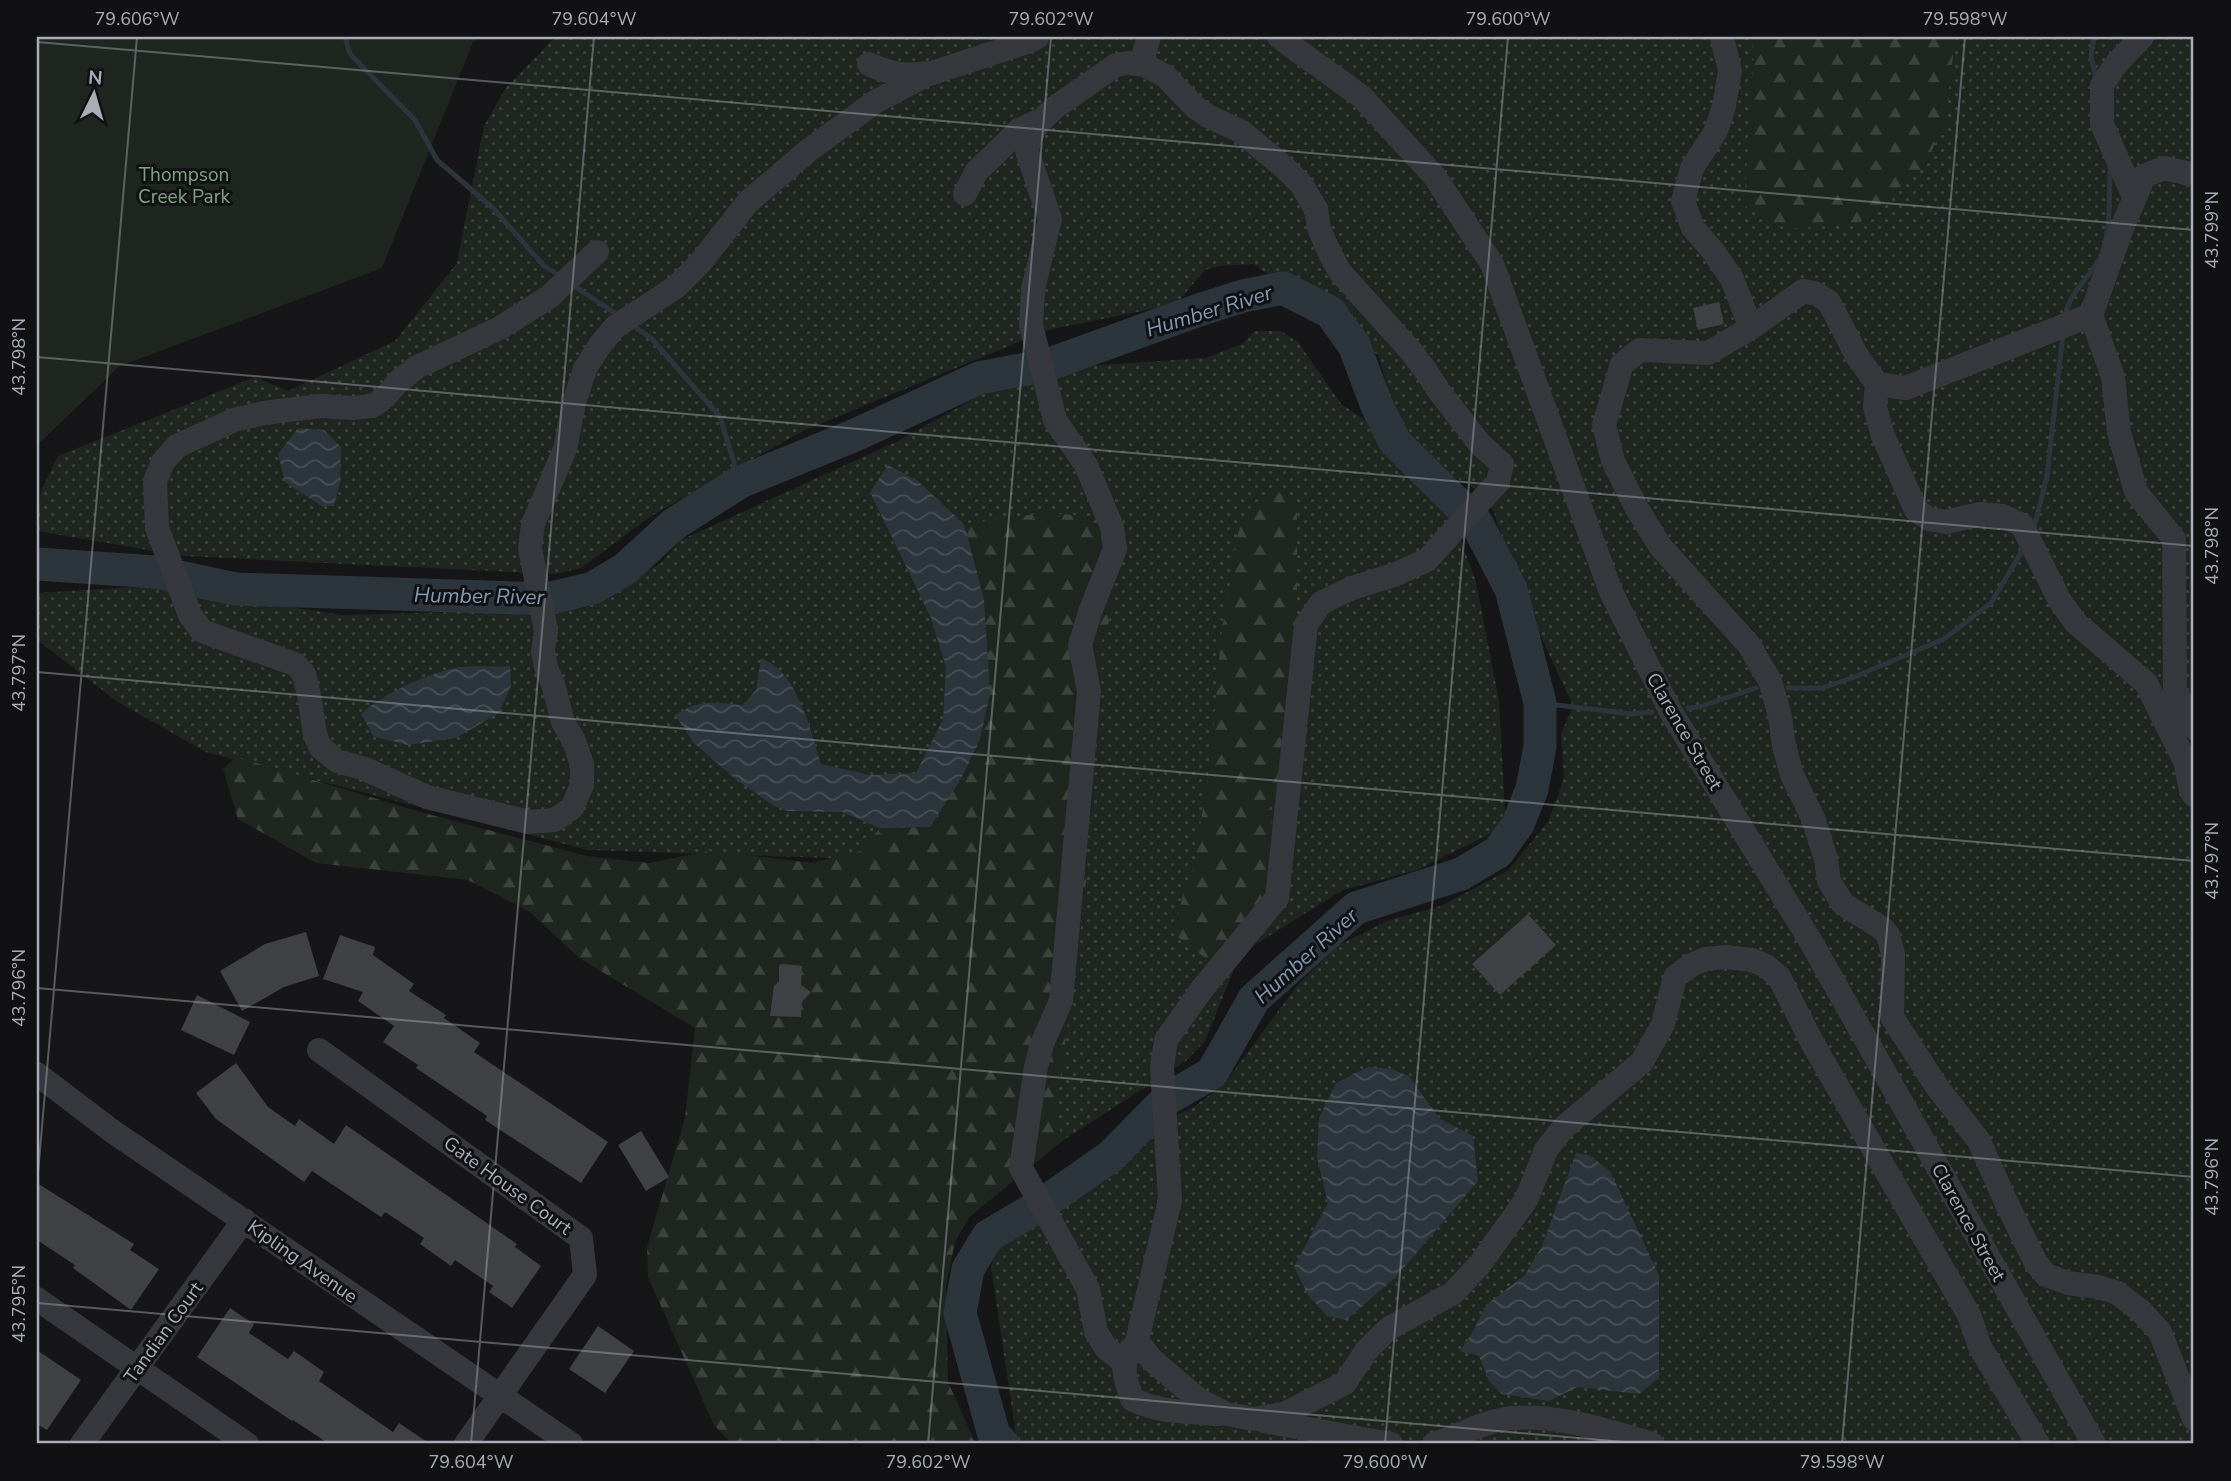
<svg xmlns="http://www.w3.org/2000/svg" width="2231" height="1481" font-family="'Nunito Sans',sans-serif">
  <style>
    .grass { fill: url(#grass-dots) }
    .forest { fill: url(#forest-firs) }
    .park { fill: #1e261f }
    .water { fill: url(#water-waves) }
    .lines { fill: none; stroke-linecap: round; stroke-linejoin: round }
    .stream { stroke: #2c353c; stroke-width: 5 }
    .river { stroke: #2c353c; stroke-width: 33 }
    .building { fill: #404145 }
    .minor { stroke: #37383d; stroke-width: 24 }
    .ticks { fill: none; stroke: #a8adb8; stroke-width: 2; stroke-opacity: 0.45 }
    .labels { text-anchor: middle; stroke-width: 6; stroke-linejoin: round; paint-order: stroke }
    .park-label { font-size: 19px; fill: #7fa381; stroke: #111113 }
    .street-label { font-size: 19px; fill: #a8adb8; stroke: #111113 }
    .water-label { font-size: 21px; font-style: italic; fill: #7f9bb3; stroke: #111113 }
    .neatline { fill: none; stroke: #a8adb8; stroke-width: 2.5 }
    .ticks-label { font-size: 18px; text-anchor: middle; fill: #a8adb8 }
  </style>
  <defs>
    <pattern id="grass-dots" width="8" height="8" patternUnits="userSpaceOnUse" patternTransform="scale(1.75)"><rect width="8" height="8" fill="#1e261f"/><path d="M2 2h.1M6 6h.1" fill="none" stroke="#3c433d" stroke-width="1.8" stroke-linecap="round"/></pattern>
    <pattern id="forest-firs" width="22" height="20" patternUnits="userSpaceOnUse" patternTransform="scale(1.75)"><rect width="22" height="20" fill="#1e261f"/><path d="M5 1l3.5 6h-7zM16 11l3.5 6h-7z" fill="#3c433d"/></pattern>
    <pattern id="water-waves" width="16" height="10" patternUnits="userSpaceOnUse" patternTransform="scale(1.75)"><rect width="16" height="10" fill="#2c353c"/><path d="M0 5q4-4 8 0t8 0" fill="none" stroke="#485056"/></pattern>
  </defs>
  <rect width="100%" height="100%" fill="#161618"/>
  <path class="grass" d="M555 37H2194V1444L1017 1443 991 1266 1004 1227 1142 1131 1194 1107 1225 1083 1296 987 1337 946 1389 920 1441 906 1509 870 1549 820 1564 778 1561 734 1573 706 1518 587 1494 512 1480 492 1422 458 1396 414 1378 355 1254 264 1219 266 1205 270 1176 304 1048 330 803 431 651 516 581 568 555 574 184 556 37 531 41 491 58 456 255 377 288 391 395 341 457 263 484 126 505 89Z
    M1255 331H1281L1298 342 1341 404 1379 429 1401 466 1453 518 1476 582 1499 701 1505 813 1492 833 1417 870 1343 890 1240 954 1205 1041 1186 1061 1062 1141 969 1217 955 1242 916 861 588 850 206 752 118 702 41 643 37 637V593L148 586 343 615 525 610 603 596 661 563 681 540 896 442 997 386 1085 366 1205 358 1242 344Z"/>
  <path class="forest" d="M1748 37H1955L1946 120 1925 166 1858 224 1786 229 1744 206 1754 49Z
    M1280 490 1297 506V629L1287 768 1269 810 1276 843 1271 895 1230 977 1174 934 1182 898 1194 867 1212 747 1221 636 1240 522 1247 510Z
    M1044 513 1075 515 1091 520 1112 560 1114 607 1100 646 1082 812 1088 861 1082 920 1056 1110 1062 1141 969 1217 955 1242 946 1285 948 1382 976 1444H732L714 1425 648 1277 647 1247 685 1118 695 1028 579 958 530 912 468 880 316 863 238 819 223 769 236 757 424 813 587 856 649 863 709 851 813 863 861 851 880 828 930 827 984 601 964 524Z"/>
  <path class="park" d="M37 37H482L473 42 382 268 120 366 37 445Z"/>
  <path class="water" d="M298 428 324 430 341 447 340 483 334 506H322L285 482 278 454Z
    M888 465 918 481 964 524 984 600 990 694 980 739 962 777 930 827 880 828 842 812 787 811 774 806 734 778 693 742 675 715C701 698 714 703 743 705L756 690 761 658C766 661 772 663 776 667 800 686 812 735 821 764L870 775 916 773 943 719 946 667 931 618 870 492Z
    M510 666 511 686 499 713 456 738 408 745 374 737 361 714C382 694 427 674 455 668 472 665 492 667 510 666Z
    M1368 1067 1391 1069 1409 1076 1439 1118 1473 1136 1478 1181 1395 1278 1346 1320 1327 1316 1308 1295 1294 1267 1328 1203 1317 1158 1319 1118 1336 1083Z
    M1576 1153 1589 1155 1610 1171 1659 1275V1378L1639 1394 1577 1387 1549 1401 1502 1394 1489 1381 1479 1356 1460 1351 1472 1333 1486 1305 1525 1275 1542 1246Z"/>
  <g class="lines">
    <path class="stream" d="M345 37 350 54 415 120 437 160 493 208 544 266 560 276
      M2094 37 2091 56 2096 78
      M571 284 618 315
      M2065 317C2069 289 2096 274 2103 250 2111 224 2109 194 2110 167
      M632 325 651 338 720 417 740 482
      M2034 528 2047 476 2063 334
      M1788 688H1822L1852 678 1944 639 1991 603 2025 546
      M1540 703 1632 714 1652 712
      M1688 708 1699 707 1756 688"/>
    <path class="river" d="M37 564 156 572 235 589 547 599 593 588 625 569 674 524 740 482 853 436 979 378 1047 365 1199 310 1243 296 1283 288 1330 312 1354 345 1377 406 1395 442 1476 522 1511 589 1540 703V746L1532 789 1518 824 1498 852 1461 874 1356 908 1254 999 1212 1073 1167 1099 1111 1156 1044 1203 988 1236 968 1269 960 1313 994 1435 1003 1444"/>
  </g>
  <path class="building" d="M1719 302 1724 324 1698 330 1693 308Z
    M1528 914 1556 945 1500 995 1472 964Z
    M306 932 319 976 284 987 242 1011 220 971 265 944Z
    M340 935 375 947 373 955 414 984 409 991 446 1015 444 1018 480 1043 474 1052 608 1142 581 1183 485 1120 487 1116 416 1068 418 1065 383 1042 394 1026 358 1001 363 992 323 979Z
    M783 964 802 966 801 985 811 992 802 1002 801 1017 770 1016 774 986 779 981V965Z
    M197 995 250 1022 234 1055 181 1030Z
    M236 1063 268 1107 295 1126 299 1119 334 1144 346 1125 517 1244 515 1247 541 1266 512 1308 489 1292 493 1286 455 1260 451 1266 420 1244 424 1238 385 1212 381 1217 312 1171 304 1182 216 1119 196 1093Z
    M641 1131 669 1177 646 1191 618 1145Z
    M37 1183 134 1244 130 1250 159 1269 131 1310 73 1268 75 1265 37 1240Z
    M230 1308 254 1324 249 1333 288 1359 294 1351 324 1372 319 1381 393 1432 399 1423 430 1444H329L293 1420 292 1421 197 1357Z
    M598 1326 634 1351 605 1393 569 1369Z
    M37 1350 81 1380 47 1430 37 1424Z"/>
  <g class="lines">
    <path class="minor" d="M1279 37 1362 97 1435 177 1492 264 1611 592 1671 712 1811 942 2094 1444
      M1722 37 1730 71 1724 106 1716 131 1692 168 1683 201 1693 228 1713 251 1732 279 1751 328
      M869 64C887 73 906 77 926 73
      M1145 65 1144 53 1149 37
      M2194 175 2164 168 2144 176 2122 228 2091 315 2113 377 2119 432 2136 492 2174 539 2175 690 2194 728
      M965 194 976 172 998 151 1019 130 1039 121
      M2134 197 2102 124V85L2117 63 2142 37
      M597 252 549 297 500 328 417 367 398 382 385 397 373 406 352 408 320 406 264 413 234 420 177 446 163 462 155 481 157 528 190 615 202 631 295 664 304 674 309 695 315 735 321 748 337 761 365 769 427 797 529 822 554 820 572 808 582 785V764L574 741 563 722 553 684 546 668 543 651 546 631 530 548 533 524 565 449 574 403 585 369 600 345 615 327 676 287 700 263 748 202 809 150 875 102 926 75 1030 41 1037 37
      M1877 384 1906 388 2091 315
      M2194 795 2191 791 2185 761 2146 683 2076 623 2060 601 2022 525 2003 516 1980 514 1946 522 1929 519 1916 510 1883 436 1875 407 1877 384 1857 356 1829 302 1817 294 1803 291 1751 328 1708 353 1640 350 1622 364 1604 425 1613 461 1636 507 1660 546 1749 645 1770 681 1780 716 1784 746 1792 775 1813 818 1826 859 1829 881 1843 904 1883 929 1888 935 1893 954 1892 1017 1937 1087 1979 1141 2006 1202 2036 1263 2046 1275 2068 1283 2098 1287 2116 1292 2142 1312 2160 1332 2194 1419
      M319 1050 581 1238 585 1275 466 1444
      M37 1074 112 1131 571 1444
      M37 1299 247 1444
      M1131 1349C1119 1366 1126 1380 1132 1399 1159 1413 1189 1412 1219 1414
      M1125 1363 1106 1348 1096 1332 1088 1289 1021 1168 1036 1067 1042 1044 1061 1001 1089 691 1080 645 1090 612 1115 549 1112 527 1086 465 1055 420 1031 325 1033 289 1050 219 1027 151 1030 136 1038 124 1054 108 1116 65 1128 63 1145 65 1165 76 1195 107 1208 116 1242 132 1286 169 1301 184 1316 209 1319 228 1329 252 1340 272 1410 350 1426 371 1439 391 1480 444 1502 464 1498 482 1427 560 1394 575 1352 588 1321 603 1306 625 1277 898 1202 989 1166 1040 1162 1067 1170 1200 1137 1341 1152 1360 1199 1400 1226 1414 1254 1419 1284 1414 1345 1383 1366 1351 1388 1329 1453 1293 1480 1264 1526 1200 1546 1150 1563 1128 1642 1062 1663 1024 1675 977 1693 964 1706 959 1726 957 1752 960 1766 966 1779 977 1813 1044 1969 1315 1980 1347 2038 1444
      M1264 1421 1391 1444
      M82 1444 244 1220
      M1434 1444C1456 1438 1477 1424 1500 1420 1545 1410 1609 1431 1652 1444"/>
  </g>
  <path class="ticks" d="M37 42 2194 230M37 357 2194 546M37 672 2194 861M37 988 2194 1177M37 1184 137 37M37 1303 1647 1444M471 1444 594 37M928 1444 1051 37M1385 1444 1508 37M1842 1444 1965 37"/>
  <g class="labels">
    <g class="park-label">
      <text x="184" y="181">Thompson<tspan x="184" dy="22">Creek Park</tspan></text>
    </g>
    <g class="street-label">
      <text transform="translate(1685 731) rotate(60)" y="7">Clarence Street</text>
      <text transform="translate(508 1185) rotate(36)" y="7">Gate House Court</text>
      <text transform="translate(1969 1222) rotate(61)" y="7">Clarence Street</text>
      <text transform="translate(303 1261) rotate(35)" y="7">Kipling Avenue</text>
      <text transform="translate(163 1332) rotate(-54)" y="7">Tandian Court</text>
    </g>
    <g class="water-label">
      <text transform="translate(1209 311) rotate(-17)" y="7">Humber River</text>
      <text transform="translate(479 596) rotate(1)" y="7">Humber River</text>
      <text transform="translate(1306 956) rotate(-42)" y="7">Humber River</text>
    </g>
  </g>
  <rect width="2231" height="1481" fill="none" stroke="#111113" stroke-width="77"/>
  <g transform="translate(94 94) rotate(5)" stroke="#111113" stroke-width="5" paint-order="stroke">
  <path d="M0-5L12 26L0 18L-12 26Z" fill="#a8adb8"/>
  <text y="-10" font-size="19" font-weight="bold" text-anchor="middle" fill="#a8adb8">N</text>
  </g>
  <rect x="38" y="38" width="2154" height="1404" class="neatline"/>
  <g class="ticks-label">
    <text x="137" y="25">79.606°W</text>
    <text x="594" y="25">79.604°W</text>
    <text x="1051" y="25">79.602°W</text>
    <text x="1508" y="25">79.600°W</text>
    <text x="1965" y="25">79.598°W</text>
    <text transform="translate(2212 230) rotate(-90)" y="6">43.799°N</text>
    <text transform="translate(19 357) rotate(-90)" y="6">43.798°N</text>
    <text transform="translate(2212 546) rotate(-90)" y="6">43.798°N</text>
    <text transform="translate(19 673) rotate(-90)" y="6">43.797°N</text>
    <text transform="translate(2212 861) rotate(-90)" y="6">43.797°N</text>
    <text transform="translate(19 988) rotate(-90)" y="6">43.796°N</text>
    <text transform="translate(2212 1177) rotate(-90)" y="6">43.796°N</text>
    <text transform="translate(19 1304) rotate(-90)" y="6">43.795°N</text>
    <text x="471" y="1468">79.604°W</text>
    <text x="928" y="1468">79.602°W</text>
    <text x="1385" y="1468">79.600°W</text>
    <text x="1842" y="1468">79.598°W</text>
  </g>
</svg>
